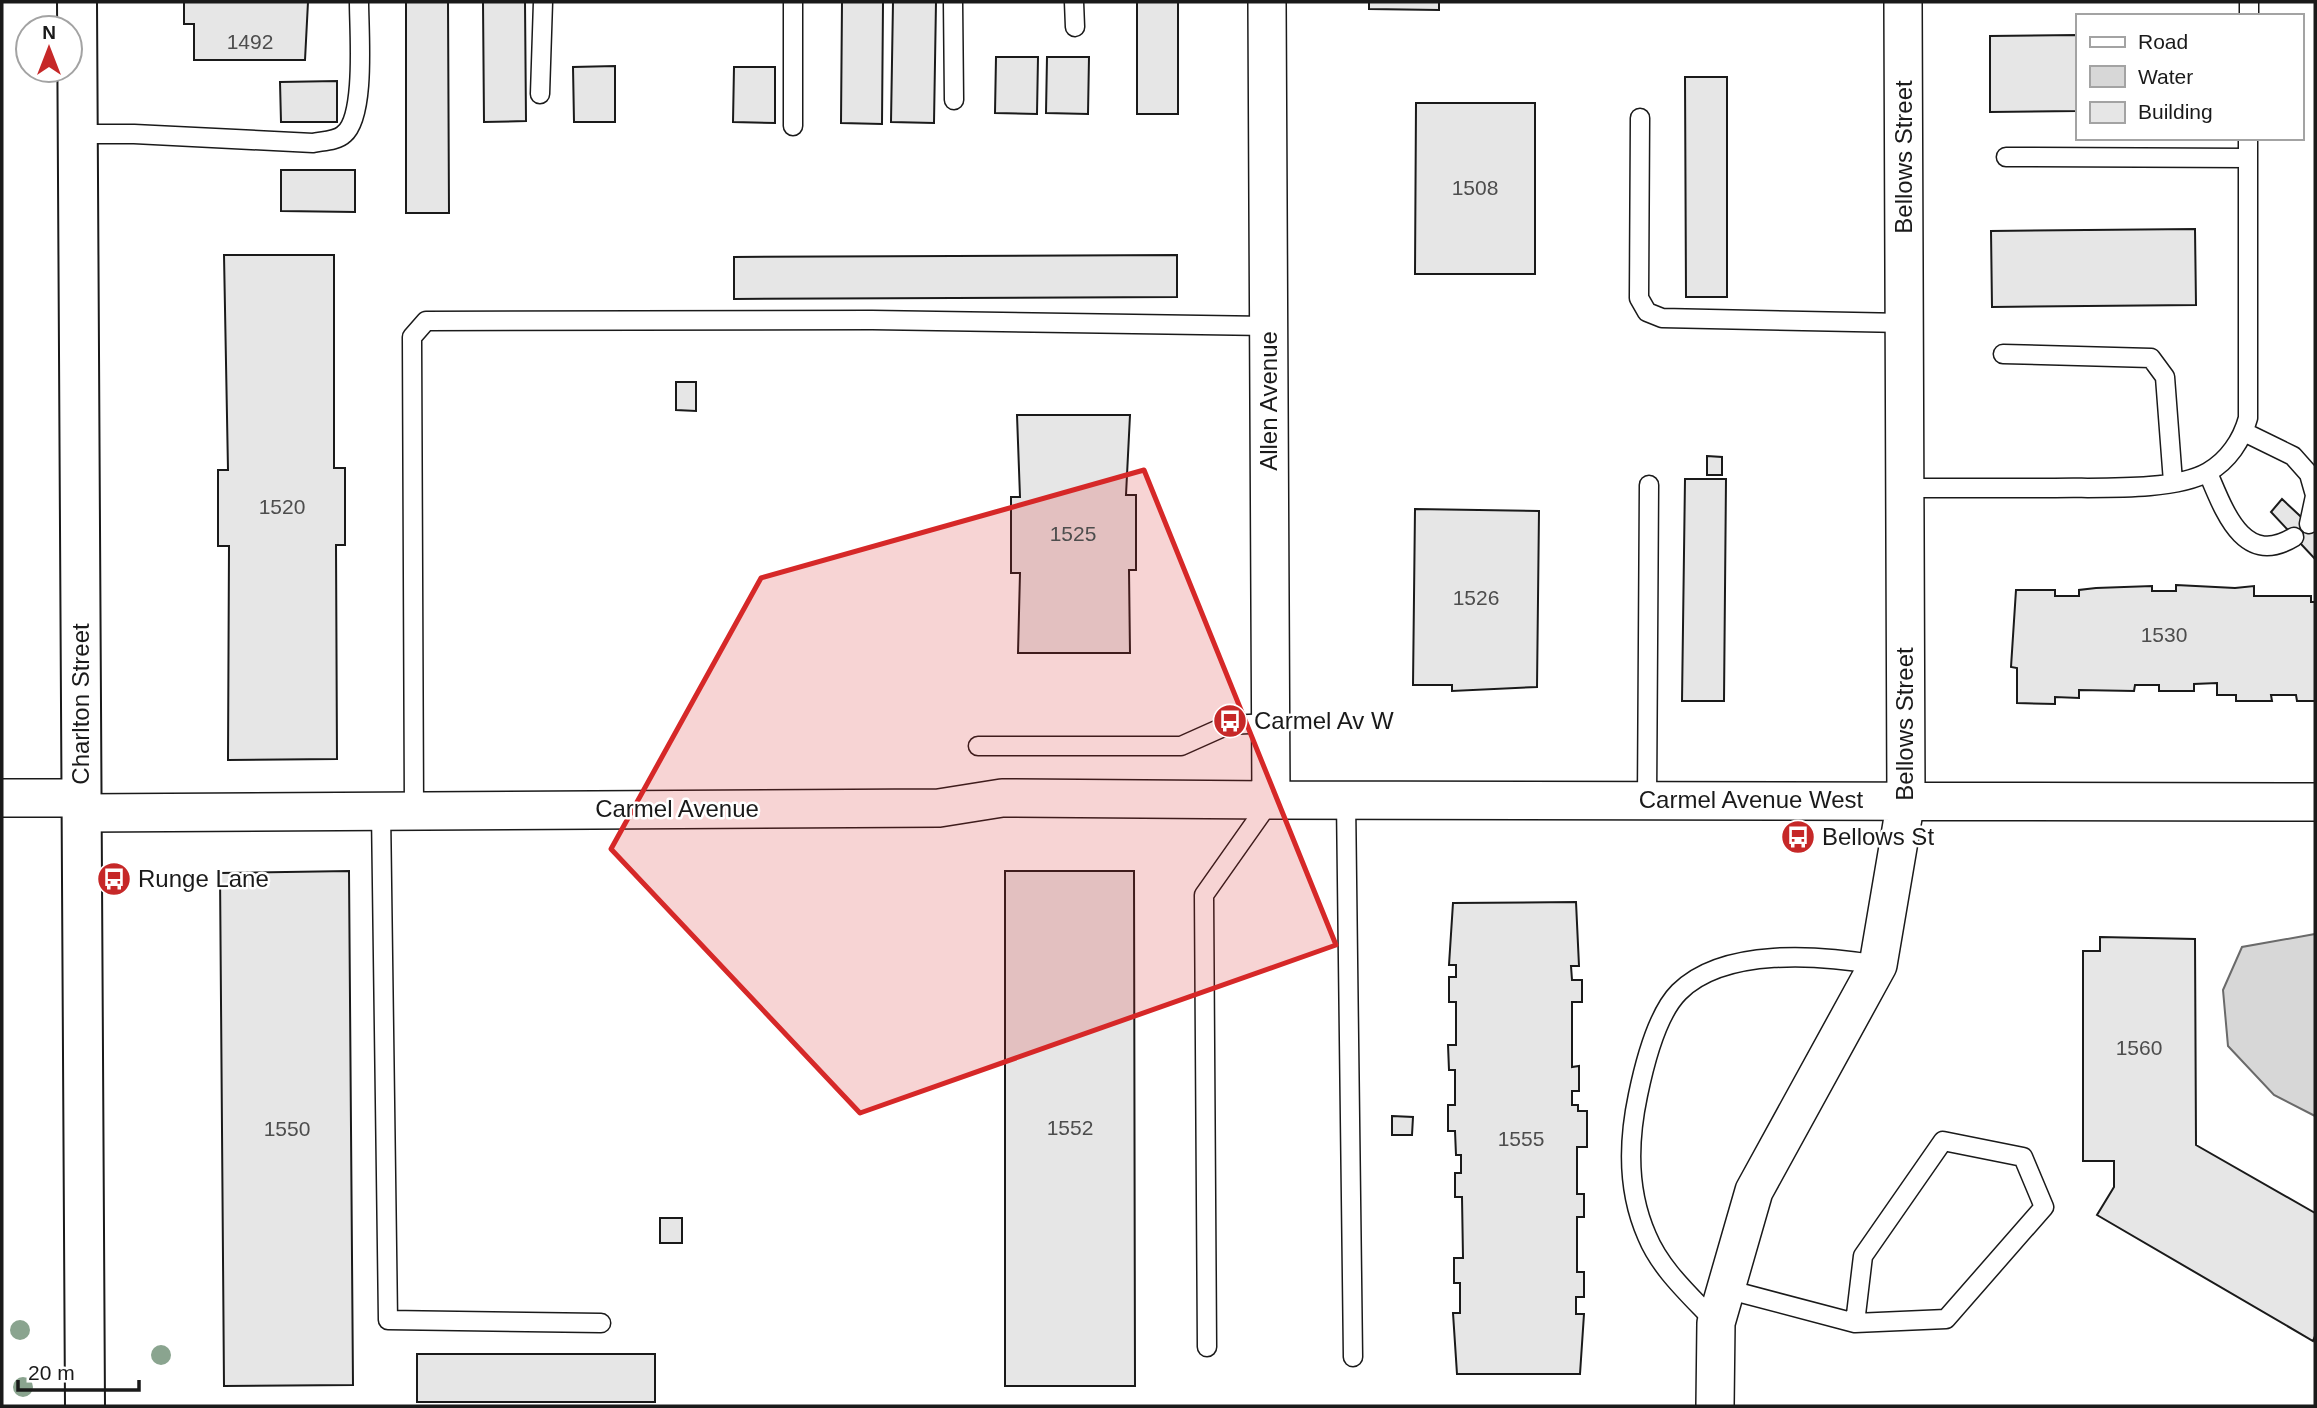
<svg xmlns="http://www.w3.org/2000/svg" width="2317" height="1408" font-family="Helvetica,sans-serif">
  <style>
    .water { fill: #d7d7d7; stroke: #6a6a6a; stroke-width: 2 }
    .building { fill: #e6e6e6; stroke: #1a1a1a; stroke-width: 2 }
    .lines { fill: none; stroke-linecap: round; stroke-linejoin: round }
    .service-casing { stroke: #1a1a1a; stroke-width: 21 }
    .minor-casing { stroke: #1a1a1a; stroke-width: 40 }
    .tertiary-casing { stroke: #1a1a1a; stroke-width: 42 }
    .service { stroke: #fff; stroke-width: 18 }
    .minor { stroke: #fff; stroke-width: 37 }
    .tertiary { stroke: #fff; stroke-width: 38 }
    .tree { fill: #8aa48f }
    .marked { fill: #d62828; fill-opacity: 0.2; stroke: #d62828; stroke-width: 5; stroke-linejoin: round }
    .labels { text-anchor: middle; stroke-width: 5; stroke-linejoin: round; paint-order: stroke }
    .number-label { font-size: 21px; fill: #4d4d4d }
    .street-label { font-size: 24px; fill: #1a1a1a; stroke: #fff }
    .poi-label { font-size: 24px; fill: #1a1a1a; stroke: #fff; text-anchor: start }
  </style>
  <rect width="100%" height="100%" fill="#fff"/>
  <path class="water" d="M2315 934V1116L2274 1095 2228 1046 2223 990 2242 947Z"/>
  <path class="building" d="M184 2H308L305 60H194V24H184Z
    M406 2H448L449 213H406Z
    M483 2H525L526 121 484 122Z
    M842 2H883L882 124 841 123Z
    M893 2H936L934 123 891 122Z
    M1137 2H1178V114H1137Z
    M1369 2H1439V10L1369 9Z
    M2077 35V111L1990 112V36Z
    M996 57H1038L1037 114 995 113Z
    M1047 57H1089L1088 114 1046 113Z
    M615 66V122H574L573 67Z
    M734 67H775V123L733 122Z
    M1685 77H1727V297H1686Z
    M337 81V122H281L280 82Z
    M1416 103H1535V274H1415Z
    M281 170H355V212L281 211Z
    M2195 229 2196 305 1992 307 1991 231Z
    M224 255H334V468H345V545H336L337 759 228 760 229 546H218V470H228Z
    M1177 255V297L734 299V257Z
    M676 382H696V411L676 410Z
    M1017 415H1130L1126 495H1136V570H1129L1130 653H1018L1020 573H1011V497H1020Z
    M1707 456 1722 457V475H1707Z
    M1685 479H1726L1724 701H1682Z
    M2282 499 2315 530V559L2271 512Z
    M1415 509 1539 511 1537 687 1452 691V685H1413Z
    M2176 585 2235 588 2254 586V596H2311V602H2315V701H2297L2296 695H2271L2272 701H2236V695H2217V683L2194 684V691H2159V685H2135L2134 691 2079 690V698L2055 697V704L2017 703V668L2011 667 2016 590H2055V596H2079V590L2096 588 2152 586V591H2176Z
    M349 871 353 1385 224 1386 220 873Z
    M1005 871H1134L1135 1386H1005Z
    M1576 902 1579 966H1571L1572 980H1582V1002H1572V1067L1579 1066V1091H1572V1105H1578V1111H1587V1147H1577V1194H1584V1217H1577V1272H1584V1297H1576V1314H1584L1580 1374H1457L1453 1313H1460V1283H1454V1258H1463L1462 1197H1455V1173H1461V1155H1456L1455 1131H1448V1105H1455V1070H1449L1448 1045H1456V1002H1449V977H1456V965H1449L1453 903Z
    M2100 937 2195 939 2196 1145 2315 1213V1336L2313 1341 2097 1215 2114 1187V1161H2083V951H2100Z
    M1392 1116 1413 1117 1412 1135H1392Z
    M660 1218H682V1243H660Z
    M417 1354H655V1402H417Z"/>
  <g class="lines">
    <g class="service-casing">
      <path id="service" d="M793 2V126
        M953 2 954 100
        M1074 2 1075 27
        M2249 16V2
        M540 94 543 2
        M1640 118 1639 298 1647 312 1662 318 1904 323
        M77 134H134L313 143C322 141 337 141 344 134 366 116 359 31 359 2
        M2006 157 2248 158
        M2003 354 2151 358 2165 377 2173 482
        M2244 432 2293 456 2309 474 2315 495
        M2208 473C2224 510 2243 568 2294 537
        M1905 488C1955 488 2005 488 2055 488 2095 487 2173 492 2208 472 2228 461 2242 440 2248 418V138
        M2309 524 2315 496
        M978 746H1181L1228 725 1270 723
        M1346 800 1353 1357
        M1647 800 1649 485
        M381 811 388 1320 601 1323
        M414 811 412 337 426 321 872 320 1268 326
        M1726 1289 1855 1323 1946 1319 2044 1207 2023 1157 1943 1141 1863 1256 1855 1323
        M1716 1323C1691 1296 1661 1270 1647 1236 1627 1191 1628 1142 1638 1095 1644 1066 1657 1014 1679 992 1724 947 1820 955 1878 965
        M1207 1347 1204 895 1271 800"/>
    </g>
    <g class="minor-casing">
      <path id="minor" d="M1267 2 1271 800
        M2 798H82
        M82 813 939 808 1002 798 1271 800 2315 802
        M1715 1406 1716 1323 1754 1191 1878 965 1906 800 1903 2"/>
    </g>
    <g class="tertiary-casing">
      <path id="tertiary" d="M77 2 85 1406"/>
    </g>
    <use href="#service" class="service"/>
    <use href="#minor" class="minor"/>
    <use href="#tertiary" class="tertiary"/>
  </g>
  <g class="tree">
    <circle cx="20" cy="1330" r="10"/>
    <circle cx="161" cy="1355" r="10"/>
    <circle cx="23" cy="1387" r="10"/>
  </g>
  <path class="marked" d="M1144 470 1336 945 860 1113 611 849 761 578Z"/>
  <defs>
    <g id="bus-disc" transform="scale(1.75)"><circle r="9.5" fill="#c62828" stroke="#fff"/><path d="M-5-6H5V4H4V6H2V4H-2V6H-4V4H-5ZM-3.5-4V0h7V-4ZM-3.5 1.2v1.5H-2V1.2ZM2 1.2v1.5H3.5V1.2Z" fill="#fff"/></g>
  </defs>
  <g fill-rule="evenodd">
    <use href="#bus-disc" x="1230" y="721"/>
    <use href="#bus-disc" x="1798" y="837"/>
    <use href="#bus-disc" x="114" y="879"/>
  </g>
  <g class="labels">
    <g class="number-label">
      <text x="250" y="49">1492</text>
      <text x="1475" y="195">1508</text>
      <text x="282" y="514">1520</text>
      <text x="1073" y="541">1525</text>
      <text x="1476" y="605">1526</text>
      <text x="2164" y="642">1530</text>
      <text x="2139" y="1055">1560</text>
      <text x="1070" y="1135">1552</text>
      <text x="287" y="1136">1550</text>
      <text x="1521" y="1146">1555</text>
    </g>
    <g class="street-label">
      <text transform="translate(1904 157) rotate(-90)" y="8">Bellows Street</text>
      <text transform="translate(1269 401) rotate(-90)" y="8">Allen Avenue</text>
      <text transform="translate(81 704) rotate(-90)" y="8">Charlton Street</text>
      <text transform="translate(1905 724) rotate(-90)" y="8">Bellows Street</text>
      <text x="1751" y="808">Carmel Avenue West</text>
      <text x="677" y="817">Carmel Avenue</text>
    </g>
    <g class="poi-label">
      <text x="1254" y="729">Carmel Av W</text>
      <text x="1822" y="845">Bellows St</text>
      <text x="138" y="887">Runge Lane</text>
    </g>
  </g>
  <rect width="2317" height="1408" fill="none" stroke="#1a1a1a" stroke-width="7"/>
  <rect x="2076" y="14" width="228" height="126" fill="#ffffff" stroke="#a3a3a3" stroke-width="2"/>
  <rect x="2090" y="37" width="35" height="10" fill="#ffffff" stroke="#a3a3a3" stroke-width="2"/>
  <text x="2138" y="49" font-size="21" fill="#1a1a1a">Road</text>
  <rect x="2090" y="66" width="35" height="21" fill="#d7d7d7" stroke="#a3a3a3" stroke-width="2"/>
  <text x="2138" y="84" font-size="21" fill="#1a1a1a">Water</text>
  <rect x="2090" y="102" width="35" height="21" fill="#e6e6e6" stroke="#a3a3a3" stroke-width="2"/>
  <text x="2138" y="119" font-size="21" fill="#1a1a1a">Building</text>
  <g transform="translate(49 49)"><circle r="33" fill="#ffffff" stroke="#a3a3a3" stroke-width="2"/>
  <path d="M0-5L12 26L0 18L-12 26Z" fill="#c62828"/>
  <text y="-10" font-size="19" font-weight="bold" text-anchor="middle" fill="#1a1a1a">N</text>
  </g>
  <path d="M18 1380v10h121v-10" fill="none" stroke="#1a1a1a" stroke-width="3.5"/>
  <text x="28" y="1380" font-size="21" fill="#1a1a1a" stroke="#ffffff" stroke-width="5" paint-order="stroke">20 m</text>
</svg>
